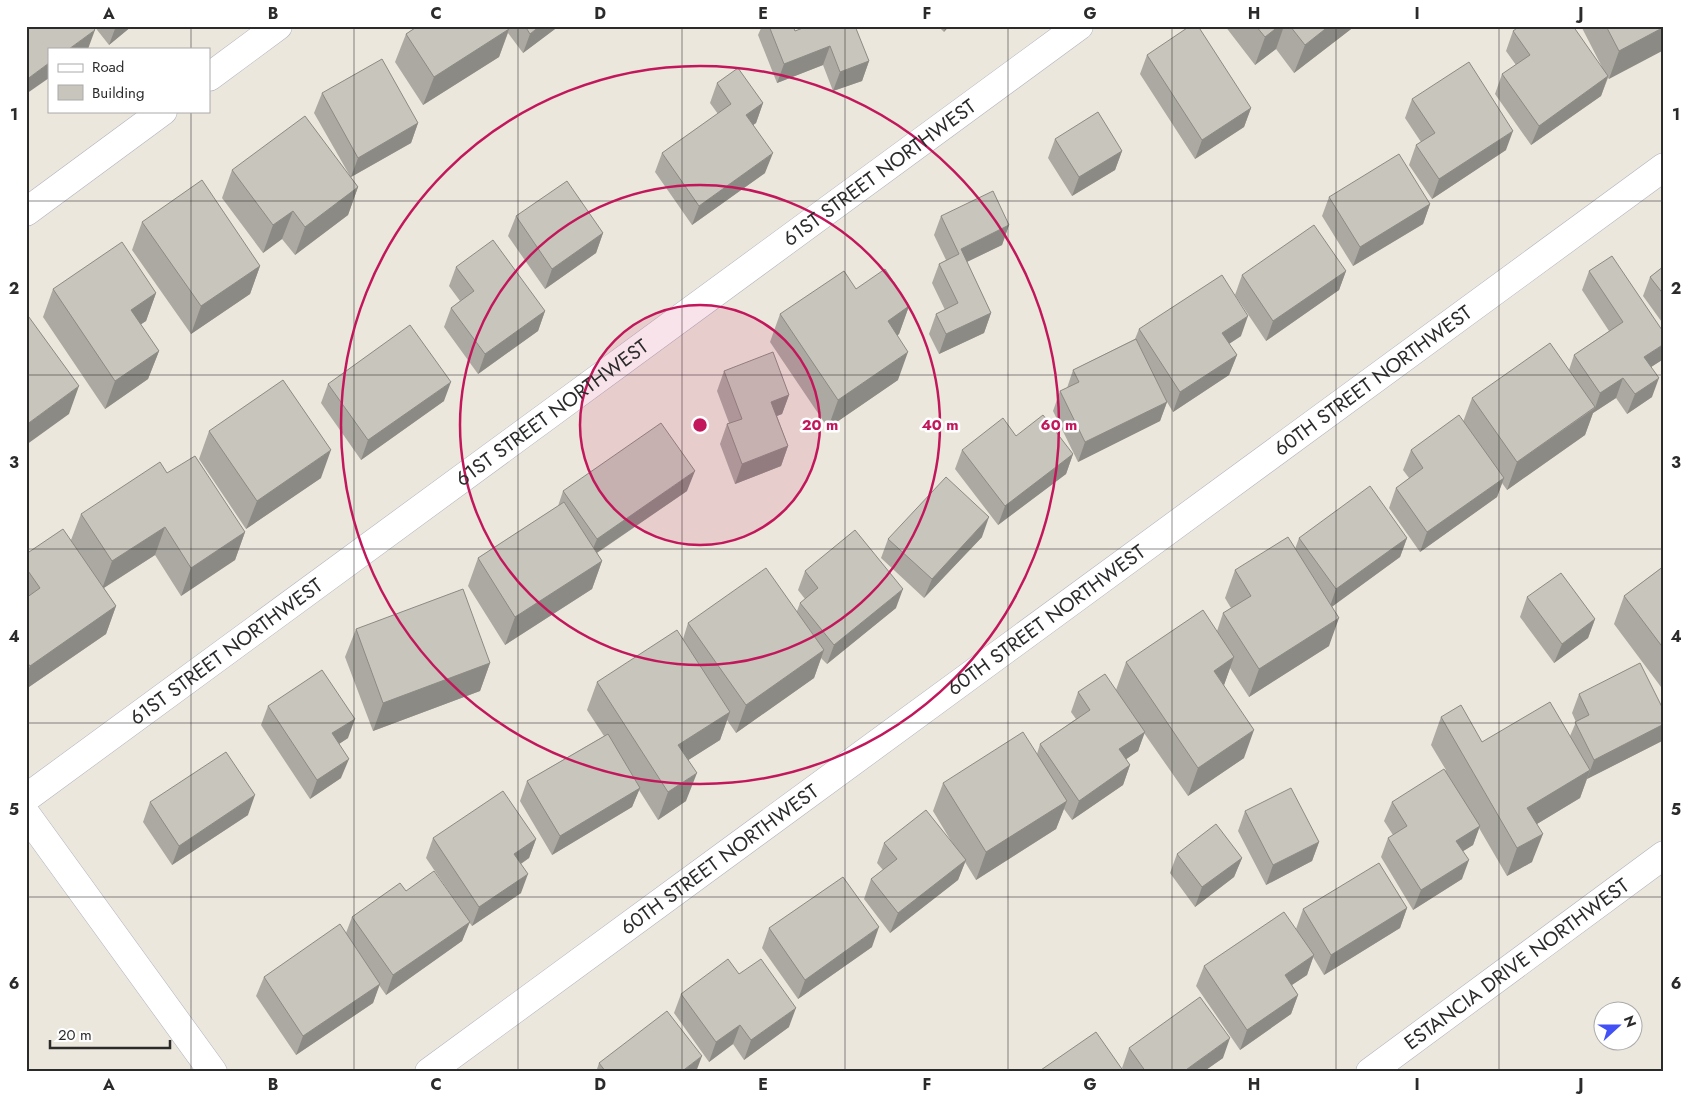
<svg xmlns="http://www.w3.org/2000/svg" width="1690" height="1098" font-family="Jost,sans-serif">
  <style>
    .lines { fill: none; stroke-linecap: round; stroke-linejoin: round }
    .minor-casing { stroke: #b1b2be; stroke-width: 29 }
    .minor { stroke: #fff; stroke-width: 28 }
    .wall { fill: #aca9a2 }
    .shaded-wall { fill: #8c8a84 }
    .building { fill: #c8c5bc; stroke: #8c8a84 }
    .grid { fill: none; stroke: #2b2b2b; stroke-width: 1; stroke-opacity: 0.55 }
    .ring { fill: none; stroke: #c2185b; stroke-width: 2.5 }
    .labels { text-anchor: middle; stroke-width: 5; stroke-linejoin: round; paint-order: stroke }
    .street-label { font-size: 20px; fill: #2b2b2b; stroke: #fff }
    .centre { fill: #c2185b; stroke: #fff; stroke-width: 2.5 }
    .ring-label { font-size: 15px; text-anchor: middle; font-weight: bold; fill: #c2185b; stroke: #fff; stroke-width: 5; stroke-linejoin: round; paint-order: stroke }
    .neatline { fill: none; stroke: #2b2b2b; stroke-width: 2 }
    .grid-label { font-size: 16px; text-anchor: middle; font-weight: bold; fill: #2b2b2b }
  </style>
  <rect width="100%" height="100%" fill="#ece7dd"/>
  <g class="lines">
    <g class="minor-casing">
      <g id="minor">
        <path d="M209 77 278 26"/>
        <path d="M26 212 163 111"/>
        <path id="s1" d="M26 798 1079 26"/>
        <path d="M26 814 213 1072"/>
        <path id="s2" d="M429 1072 1664 167"/>
        <path id="s3" d="M1370 1072 1664 855"/>
      </g>
    </g>
    <use href="#minor" class="minor"/>
  </g>
  <path class="wall" d="M94 26H132L109 45Z
    M413 26H559L523 53 508 33 499 57 423 105 395 62 406 34 415 28Z
    M762 26H793L795 31 869 61 862 81 833 91 823 65 777 83 758 35Z
    M938 26H949L944 32Z
    M1225 26H1355L1294 73 1276 49 1255 65Z
    M1581 26H1664L1609 79 1608 78 1601 96 1531 145 1495 94 1502 74 1516 65 1506 51 1513 31 1602 67Z
    M1147 55 1251 108 1244 127 1195 159 1140 74Z
    M717 83 763 103 756 123 753 125 765 173 692 225 655 172 662 153 718 114 710 103Z
    M322 93 418 123 411 143 351 177 358 187 348 215 295 255 282 239 263 253 222 198 232 170 350 176 314 113Z
    M1412 99 1506 150 1432 199 1409 165 1416 145 1421 142 1405 118Z
    M1055 139 1122 151 1115 170 1072 196 1048 158Z
    M1329 197 1430 204 1423 224 1353 266 1322 216Z
    M516 216 603 233 596 253 545 289 508 236Z
    M941 216 1009 225 1002 245 967 262 991 313 984 333 939 354 929 334 936 314 945 310 932 283 939 264 946 260 934 235Z
    M142 222 260 266 250 294 191 334 132 250Z
    M1664 266V325L1643 296 1650 277Z
    M456 267 545 311 538 331 478 374 444 327 451 308 460 301 449 286Z
    M1346 271 1339 290 1266 341 1235 295 1242 275Z
    M1589 271 1662 360 1651 367 1652 397 1627 414 1616 398 1593 413 1585 435 1507 490 1502 483 1497 497 1420 552 1389 508 1396 488 1409 478 1403 470 1411 450 1463 422 1472 398 1569 370 1574 355 1609 331 1582 290Z
    M53 289 156 293 146 321 140 324 159 351 148 379 105 409 43 317Z
    M856 289 909 306 899 334 898 335V380L828 428 770 342 780 314Z
    M1139 329 1241 336 1229 344 1237 355 1229 375 1173 412 1167 402 1160 421 1078 462 1053 411 1060 391 1067 388 1073 370 1135 339Z
    M724 371 789 395 782 414 777 416 788 446 781 466 735 484 720 444 727 424 729 423 717 391Z
    M328 384 444 401 361 460 321 403Z
    M209 431 321 478 246 529 199 459Z
    M1016 436 1073 454 1066 474 998 525 955 469 962 450Z
    M167 473 245 532 235 560 181 596 155 555 104 588 116 606 106 634 26 689V554L71 540 81 514Z
    M563 491H687L597 553 602 561 592 589 505 645 468 586 478 558 558 506Z
    M982 537 924 598 881 558 888 539Z
    M1299 538H1407L1400 557 1332 606 1329 646 1249 697 1230 668 1224 685 1244 758 1188 796 1144 733 1138 751 1126 759 1130 765 1123 785 1072 820 1064 809 1056 829 976 880 965 862 958 880 890 933 864 899 871 879 883 870 877 863 884 843 954 846 933 811 943 783 1037 754 1040 744 1076 719 1071 712 1078 692 1116 690 1126 662 1217 631 1223 613 1231 608 1225 598 1235 570 1295 549Z
    M1664 566V691L1614 624 1624 596Z
    M805 571 896 608 827 664 821 658 814 678 736 733 727 720 720 740 688 760 686 801 658 820 639 790 632 807 552 855 520 801 527 781 604 736 587 710 597 682 683 639 688 623 797 611 800 603 805 599 798 590Z
    M1527 597 1595 619 1588 638 1554 663 1520 617Z
    M356 629 490 663 480 691 373 731 345 657Z
    M1579 694 1664 711V736L1662 741 1587 779 1580 798 1537 824 1532 862 1507 876 1479 828 1473 845 1463 851 1462 879 1413 910 1381 857 1388 838 1393 835 1384 821 1392 802 1446 770 1431 745 1441 717 1482 742 1570 736 1576 722 1572 713Z
    M268 706 348 738 339 744 341 778 310 799 261 725Z
    M150 802 248 815 172 865 143 822Z
    M1245 811 1319 842 1312 861 1266 885 1238 831Z
    M433 838 536 839 529 858 521 864V893L472 926 469 922 462 941 386 995 379 985 373 1003 296 1055 256 996 264 977 346 933 352 917 406 891 458 905 426 858Z
    M1177 854 1242 858 1234 877 1195 907 1170 873Z
    M1407 908 1400 928 1324 975 1313 957 1307 975 1292 985 1298 995 1291 1014 1240 1050 1196 986 1204 966 1300 936 1296 929 1303 909Z
    M769 928 872 947 798 999 762 948Z
    M739 974 789 1027 744 1060 733 1044 709 1062 674 1013 681 994Z
    M1129 1048 1223 1058 1203 1072H1125L1122 1068Z
    M599 1063 696 1072H596Z"/>
  <path class="shaded-wall" d="M116 26H132L109 45Z
    M540 26H559L523 53 530 34Z
    M946 26H949L944 32Z
    M1279 26H1284L1276 49 1255 65 1265 37Z
    M1329 26H1355L1294 73 1305 45Z
    M1664 27V50L1609 79 1619 51Z
    M509 29 499 57 423 105 434 77Z
    M95 30 88 49H69Z
    M830 46 823 65 777 83 784 64Z
    M869 61 862 81 833 91 840 72Z
    M49 63V78L26 94V80Z
    M1608 76 1601 96 1531 145 1539 126Z
    M763 103 756 123 739 135 746 115Z
    M1251 108 1244 127 1195 159 1202 140Z
    M418 123 411 143 351 177 358 158Z
    M1513 131 1506 150 1432 199 1439 179Z
    M1122 151 1115 170 1072 196 1079 177Z
    M773 153 765 173 692 225 699 206Z
    M358 187 348 215 295 255 305 227Z
    M1430 204 1423 224 1353 266 1360 247Z
    M293 211 282 239 263 253 273 225Z
    M1009 225 1002 245 954 268 961 249Z
    M603 233 596 253 545 289 552 269Z
    M260 266 250 294 191 334 201 306Z
    M1346 271 1339 290 1266 341 1273 321Z
    M156 293 146 321 121 338 131 310Z
    M909 306 899 334 878 349 888 321Z
    M545 311 538 331 478 374 485 354Z
    M991 313 984 333 939 354 946 334Z
    M1248 316 1241 336 1215 353 1222 333Z
    M1664 344V355L1662 360 1637 376 1644 357Z
    M159 351 148 379 105 409 115 381Z
    M908 352 898 380 828 428 838 400Z
    M1237 355 1229 375 1173 412 1180 392Z
    M1623 378 1616 398 1593 413 1585 435 1507 490 1517 462 1595 408 1600 393Z
    M1659 378 1652 397 1627 414 1635 394Z
    M451 382 444 401 361 460 368 440Z
    M79 386 69 414 26 445V425Z
    M789 395 782 414 764 421 771 402Z
    M1167 402 1160 421 1078 462 1085 442Z
    M788 446 781 466 735 484 742 464Z
    M331 450 321 478 246 529 257 501Z
    M1073 454 1066 474 998 525 1005 506Z
    M695 471 687 491 589 558 597 539Z
    M1504 478 1497 497 1420 552 1427 532Z
    M989 517 982 537 924 598 932 579Z
    M165 527 155 555 102 589 112 561Z
    M245 532 235 560 181 596 191 568Z
    M1407 538 1400 557 1329 609 1336 589Z
    M602 561 592 589 505 645 515 617Z
    M903 589 896 608 827 664 834 645Z
    M116 606 106 634 26 689V675L30 666Z
    M1339 618 1329 646 1249 697 1259 669Z
    M1595 619 1588 638 1554 663 1562 644Z
    M824 650 814 678 736 733 746 705Z
    M1234 657 1224 685 1214 671Z
    M490 663 480 691 373 731 383 703Z
    M730 712 720 740 668 773 678 745Z
    M355 719 348 738 325 753 332 733Z
    M1664 724V736L1662 741 1587 779 1594 760Z
    M1254 730 1244 758 1188 796 1198 768Z
    M1145 732 1138 751 1112 769 1119 749Z
    M349 759 341 778 310 799 317 780Z
    M1130 765 1123 785 1072 820 1079 801Z
    M1590 770 1580 798 1517 836 1527 808Z
    M697 773 686 801 658 820 668 792Z
    M640 788 632 807 552 855 560 836Z
    M255 795 248 815 172 865 179 846Z
    M1067 801 1056 829 976 880 986 852Z
    M1480 826 1473 845 1449 860 1456 841Z
    M1543 834 1532 862 1507 876 1517 848Z
    M536 839 529 858 507 873 514 854Z
    M1319 842 1312 861 1266 885 1273 865Z
    M1242 858 1234 877 1195 907 1202 887Z
    M966 860 958 880 890 933 898 913Z
    M1469 860 1462 879 1413 910 1421 890Z
    M528 874 521 893 472 926 479 907Z
    M1407 908 1400 928 1324 975 1331 955Z
    M470 922 462 941 386 995 393 975Z
    M879 927 872 947 798 999 805 980Z
    M1314 955 1307 975 1278 994 1285 975Z
    M380 984 373 1003 296 1055 303 1036Z
    M1298 995 1291 1014 1240 1050 1247 1030Z
    M796 1008 789 1027 744 1060 751 1040Z
    M740 1025 733 1044 709 1062 716 1042Z
    M1230 1038 1223 1058 1203 1072H1183Z
    M702 1056 696 1072H681Z"/>
  <path class="building" d="M26 26H92L95 30 69 49H49V63L26 80Z
    M418 26H507L509 29 434 77 406 34Z
    M525 26H540L530 34Z
    M769 26H793L795 31 808 26H855L869 61 840 72 830 46 784 64Z
    M1190 26H1198L1251 108 1202 140 1147 55Z
    M1256 26H1279L1265 37Z
    M1290 26H1329L1305 45Z
    M1520 26H1573L1608 76 1539 126 1502 74 1530 55 1513 31Z
    M1606 26H1664V27L1619 51Z
    M382 59 418 123 358 158 322 93Z
    M1469 62 1513 131 1439 179 1416 145 1435 133 1412 99Z
    M738 68 763 103 746 115 773 153 699 206 662 153 731 104 717 83Z
    M1098 112 1122 151 1079 177 1055 139Z
    M305 116 358 187 305 227 293 211 273 225 232 170Z
    M1399 154 1430 204 1360 247 1329 197Z
    M202 180 260 266 201 306 142 222Z
    M567 181 603 233 552 269 516 216Z
    M993 191 1009 225 961 249 991 313 946 334 936 314 958 303 939 264 959 254 941 216Z
    M1314 225 1346 271 1273 321 1242 275Z
    M493 240 545 311 485 354 451 308 474 291 456 267Z
    M122 242 156 293 131 310 159 351 115 381 53 289Z
    M1612 256 1664 333V344L1644 357 1659 378 1635 394 1623 378 1600 393 1574 355 1623 322 1589 271Z
    M1664 266V295L1650 277Z
    M885 269 909 306 888 321 908 352 838 400 780 314 844 271 856 289Z
    M1222 275 1248 316 1222 333 1237 355 1180 392 1139 329Z
    M26 313 79 386 26 425Z
    M410 325 451 382 368 440 328 384Z
    M1136 339 1167 402 1085 442 1060 391 1079 382 1073 370Z
    M1550 343 1595 407 1517 462 1472 398Z
    M773 352 789 395 771 402 788 446 742 464 727 424 742 419 724 371Z
    M283 380 331 450 257 501 209 431Z
    M1043 415 1073 454 1005 506 962 450 1003 418 1016 436Z
    M1459 415 1504 478 1427 532 1396 488 1423 468 1411 450Z
    M661 423 695 471 597 539 563 491Z
    M195 456 245 532 191 568 165 527 112 561 81 514 160 462 167 473Z
    M946 477 989 517 932 579 888 539Z
    M1370 486 1407 538 1336 589 1299 538Z
    M564 502 602 561 515 617 478 558Z
    M63 529 116 606 30 666 26 661V598L40 588 26 568V554Z
    M855 530 903 589 834 645 800 603 818 588 805 571Z
    M1288 537 1339 618 1259 669 1223 613 1251 596 1235 570Z
    M1664 566V649L1624 596Z
    M766 568 824 650 746 705 688 623Z
    M1561 573 1595 619 1562 644 1527 597Z
    M463 589 490 663 383 703 356 629Z
    M1203 610 1234 657 1214 671 1254 730 1198 768 1126 662Z
    M677 630 730 712 678 745 697 773 668 792 597 682Z
    M1640 663 1664 711V724L1594 760 1575 722 1589 715 1579 694Z
    M322 670 355 719 332 733 349 759 317 780 268 706Z
    M1105 674 1145 732 1119 749 1130 765 1079 801 1040 744 1090 710 1078 692Z
    M1550 702 1590 770 1527 808 1543 834 1517 848 1441 717 1461 705 1482 742Z
    M1023 732 1067 801 986 852 943 783Z
    M608 734 640 788 560 836 527 781Z
    M226 752 255 795 179 846 150 802Z
    M1444 769 1480 826 1456 841 1469 860 1421 890 1388 838 1407 826 1392 802Z
    M1291 788 1319 842 1273 865 1245 811Z
    M503 791 536 839 514 854 528 874 479 907 433 838Z
    M926 810 966 860 898 913 871 879 897 859 884 843Z
    M1216 824 1242 858 1202 887 1177 854Z
    M1379 863 1407 908 1331 955 1303 909Z
    M434 871 470 922 393 975 352 917 400 883 406 891Z
    M843 877 879 927 805 980 769 928Z
    M1284 912 1314 955 1285 975 1298 995 1247 1030 1204 966Z
    M340 924 380 984 303 1036 264 977Z
    M728 959 739 974 761 959 796 1008 751 1040 740 1025 716 1042 681 994Z
    M1200 997 1230 1038 1183 1072H1146L1129 1048Z
    M667 1011 702 1056 681 1072H606L599 1063Z
    M1096 1032 1124 1072H1038Z"/>
  <path class="grid" d="M191 26V49M354 26V1072M518 26V1072M682 26V1072M845 26V1072M1008 26V1072M1172 26V1072M1336 26V1072M1499 26V1072M191 111V1072M26 201H1664M26 375H1664M26 549H1664M26 723H1664M26 897H1664"/>
  <circle cx="700" cy="425" r="120" fill="#c2185b" fill-opacity=".12"/>
  <g class="ring">
    <circle cx="700" cy="425" r="120"/>
    <circle cx="700" cy="425" r="240"/>
    <circle cx="700" cy="425" r="359"/>
  </g>
  <g class="labels">
    <g class="street-label">
      <text dy="7" stroke="none"><textPath href="#s1" startOffset="1058">61ST STREET NORTHWEST</textPath></text>
      <text dy="7" stroke="none"><textPath href="#s2" startOffset="1170">60TH STREET NORTHWEST</textPath></text>
      <text dy="7" stroke="none"><textPath href="#s1" startOffset="652">61ST STREET NORTHWEST</textPath></text>
      <text dy="7" stroke="none"><textPath href="#s2" startOffset="765">60TH STREET NORTHWEST</textPath></text>
      <text dy="7" stroke="none"><textPath href="#s1" startOffset="248">61ST STREET NORTHWEST</textPath></text>
      <text dy="7" stroke="none"><textPath href="#s2" startOffset="360">60TH STREET NORTHWEST</textPath></text>
      <text dy="7" stroke="none"><textPath href="#s3" startOffset="182">ESTANCIA DRIVE NORTHWEST</textPath></text>
    </g>
  </g>
  <circle cx="700" cy="425" r="8" class="centre"/>
  <g class="ring-label">
    <text x="820" y="430">20 m</text>
    <text x="940" y="430">40 m</text>
    <text x="1059" y="430">60 m</text>
  </g>
  <rect width="1690" height="1098" fill="none" stroke="#ffffff" stroke-width="55"/>
  <rect x="48" y="48" width="162" height="65" fill="#ffffff" stroke="#aaaaaa"/>
  <rect x="58" y="64" width="25" height="8" fill="#ffffff" stroke="#aaaaaa"/>
  <text x="92" y="72" font-size="15" fill="#2b2b2b">Road</text>
  <rect x="58" y="85" width="25" height="15" fill="#c8c5bc" stroke="#aaaaaa"/>
  <text x="92" y="98" font-size="15" fill="#2b2b2b">Building</text>
  <g transform="translate(1618 1026) rotate(69)"><circle r="24" fill="#ffffff" stroke="#aaaaaa"/>
  <path d="M0-4L9 19L0 12L-9 19Z" fill="#4251f5"/>
  <text y="-8" font-size="14" font-weight="bold" text-anchor="middle" fill="#2b2b2b">N</text>
  </g>
  <path d="M50 1040v8h120v-8" fill="none" stroke="#2b2b2b" stroke-width="2.5"/>
  <text x="58" y="1040" font-size="15" fill="#2b2b2b" stroke="#ffffff" stroke-width="4" paint-order="stroke">20 m</text>
  <rect x="28" y="28" width="1634" height="1042" class="neatline"/>
  <g class="grid-label">
    <text x="109" y="19">A</text>
    <text x="273" y="19">B</text>
    <text x="436" y="19">C</text>
    <text x="600" y="19">D</text>
    <text x="763" y="19">E</text>
    <text x="927" y="19">F</text>
    <text x="1090" y="19">G</text>
    <text x="1254" y="19">H</text>
    <text x="1417" y="19">I</text>
    <text x="1581" y="19">J</text>
    <text x="14" y="120">1</text>
    <text x="1676" y="120">1</text>
    <text x="14" y="294">2</text>
    <text x="1676" y="294">2</text>
    <text x="14" y="468">3</text>
    <text x="1676" y="468">3</text>
    <text x="14" y="642">4</text>
    <text x="1676" y="642">4</text>
    <text x="14" y="815">5</text>
    <text x="1676" y="815">5</text>
    <text x="14" y="989">6</text>
    <text x="1676" y="989">6</text>
    <text x="109" y="1090">A</text>
    <text x="273" y="1090">B</text>
    <text x="436" y="1090">C</text>
    <text x="600" y="1090">D</text>
    <text x="763" y="1090">E</text>
    <text x="927" y="1090">F</text>
    <text x="1090" y="1090">G</text>
    <text x="1254" y="1090">H</text>
    <text x="1417" y="1090">I</text>
    <text x="1581" y="1090">J</text>
  </g>
</svg>
